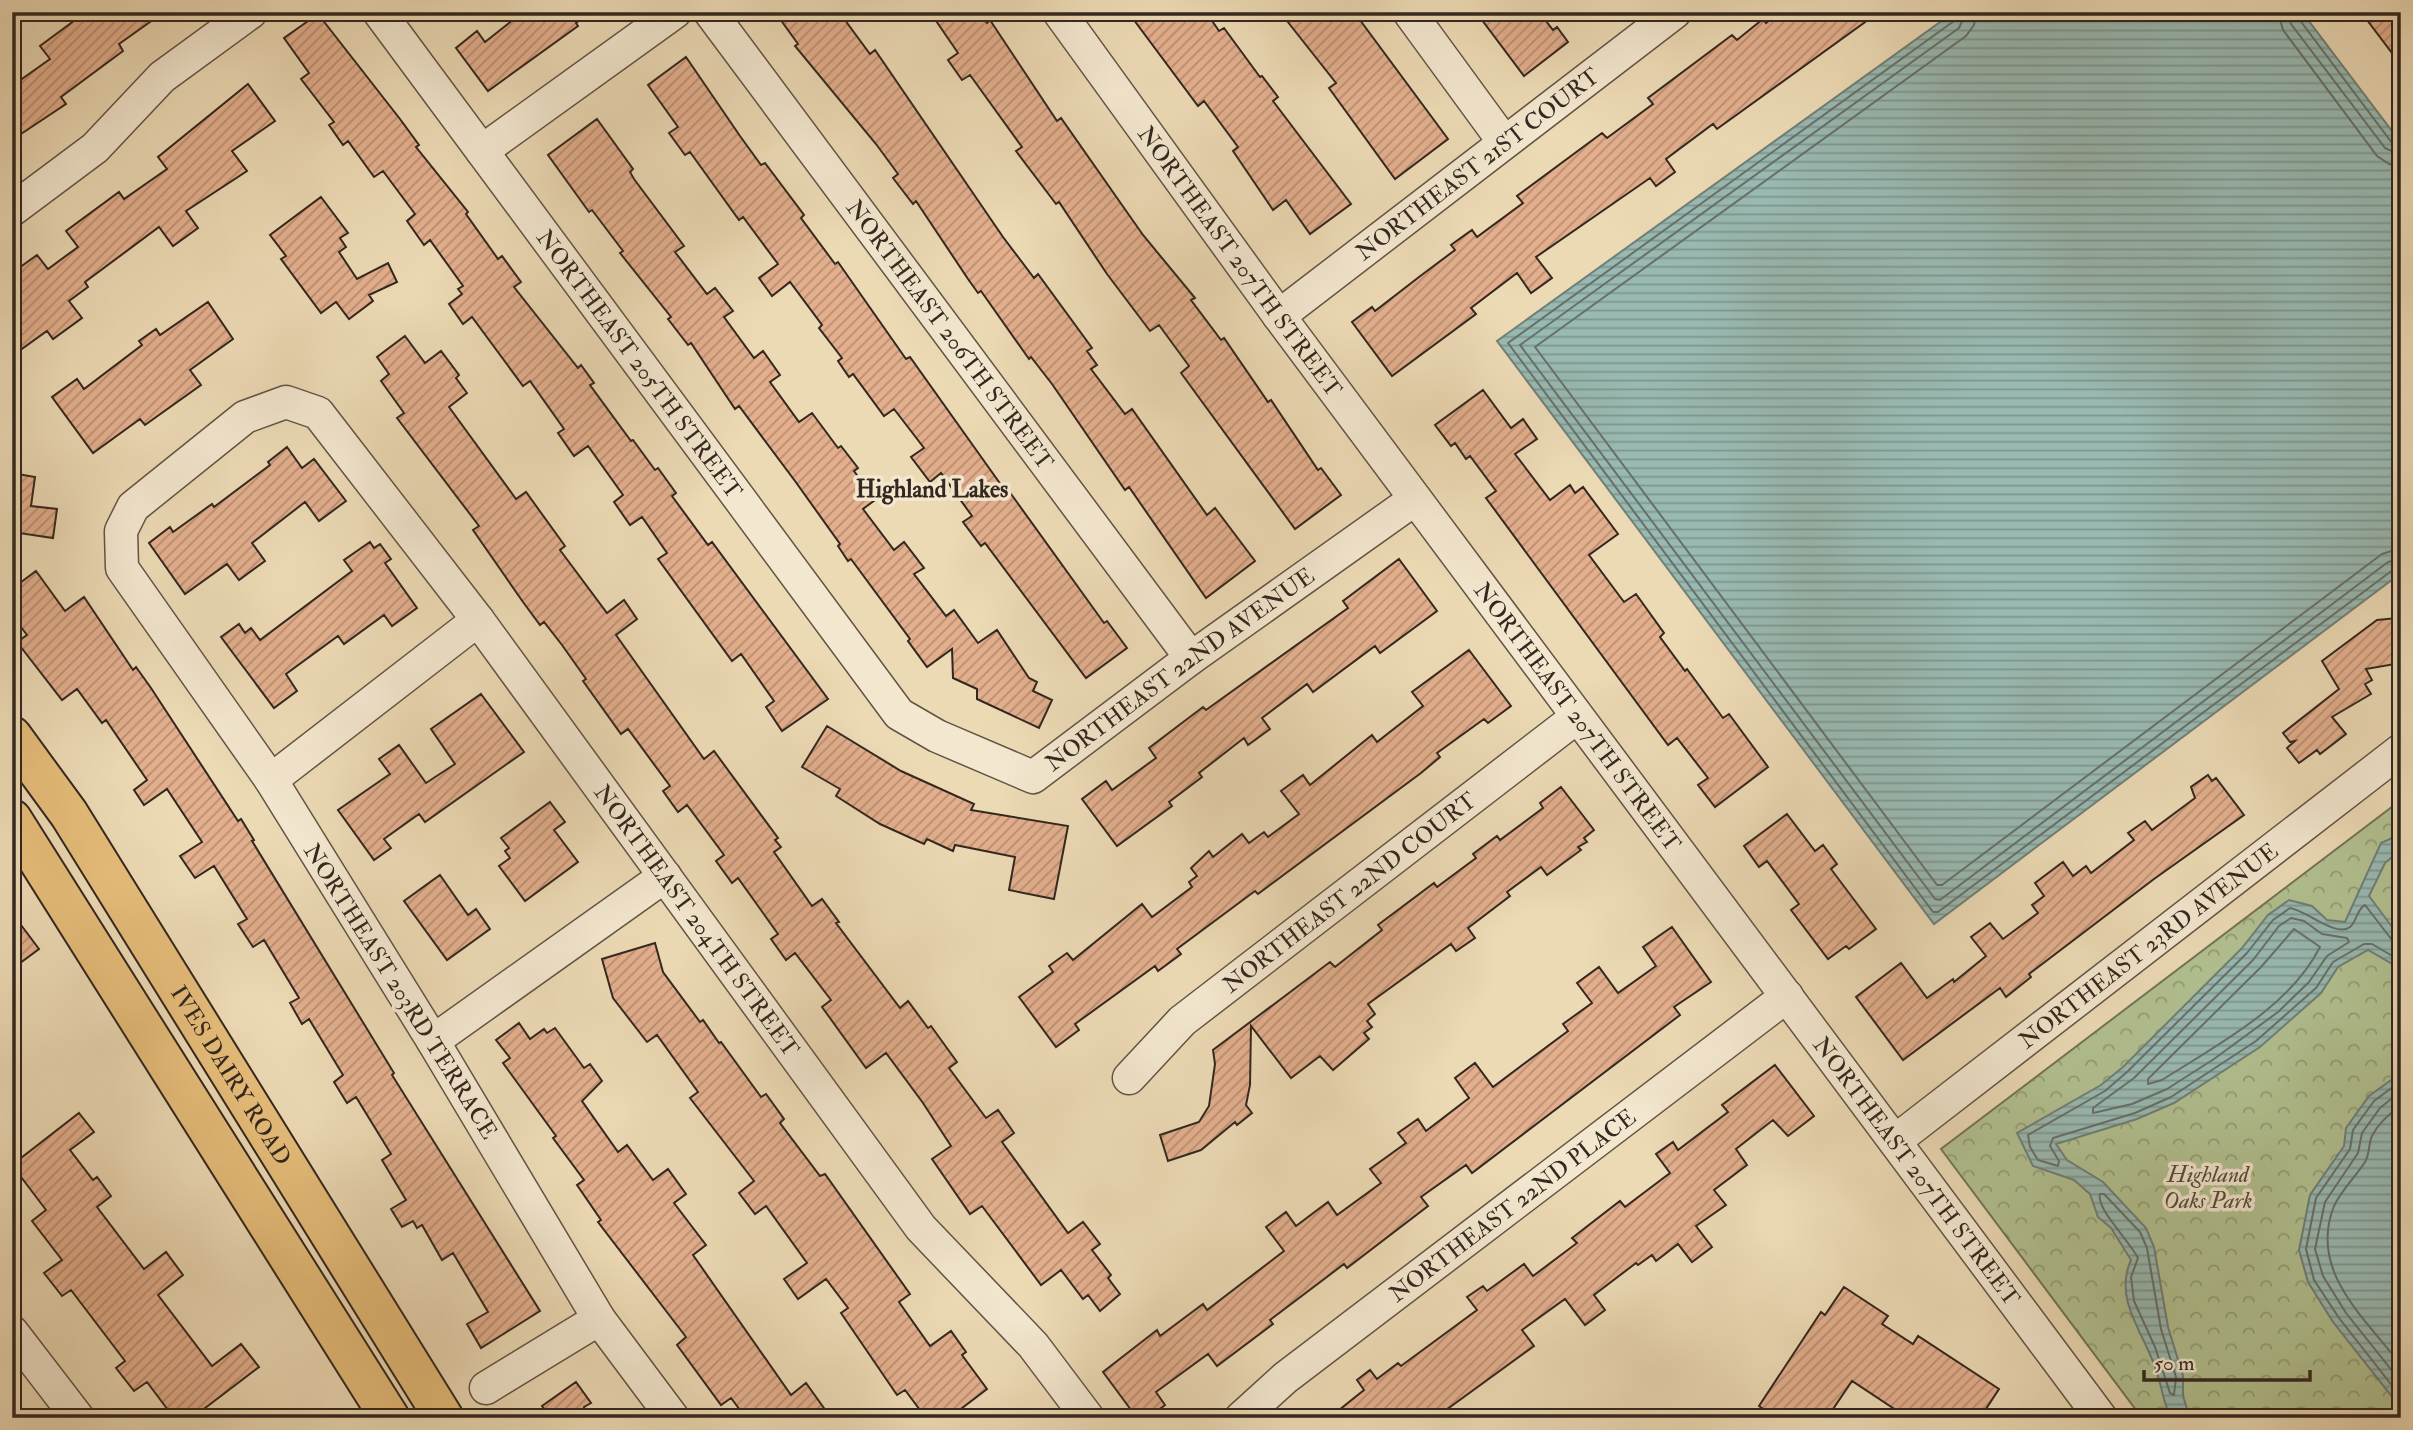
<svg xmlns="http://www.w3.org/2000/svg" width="2413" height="1430" font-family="'IM FELL Double Pica',serif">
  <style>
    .forest { fill: url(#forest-crowns); stroke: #727458; stroke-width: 2 }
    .water { fill: url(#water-rules); stroke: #707f78; stroke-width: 2 }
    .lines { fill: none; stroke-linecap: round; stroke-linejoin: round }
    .shore { stroke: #667069; stroke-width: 2 }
    .building { fill: url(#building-hatch); stroke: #33271f; stroke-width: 2 }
    .minor-casing { stroke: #615444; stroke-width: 35 }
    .major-casing { stroke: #33271f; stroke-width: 42 }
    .minor { stroke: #f3e7cf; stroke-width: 32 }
    .major { stroke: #e6bd7a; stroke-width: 38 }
    .labels { text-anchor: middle; stroke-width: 7; stroke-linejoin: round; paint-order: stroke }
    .street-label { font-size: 23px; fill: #33271f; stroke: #f3e7cf }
    .park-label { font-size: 23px; font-style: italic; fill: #534e3c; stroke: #f3e7cf }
    .neighbourhood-label { font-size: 24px; font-weight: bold; fill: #33271f; stroke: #f3e7cf }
  </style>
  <defs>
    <pattern id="forest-crowns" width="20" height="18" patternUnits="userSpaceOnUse" patternTransform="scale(1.75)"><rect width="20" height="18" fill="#b2c191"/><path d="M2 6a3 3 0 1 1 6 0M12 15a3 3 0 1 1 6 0" fill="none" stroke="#919d76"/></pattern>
    <pattern id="water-rules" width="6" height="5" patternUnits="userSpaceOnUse" patternTransform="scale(1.75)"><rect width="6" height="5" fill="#99bab3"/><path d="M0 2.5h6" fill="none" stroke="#7d9791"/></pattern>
    <pattern id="building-hatch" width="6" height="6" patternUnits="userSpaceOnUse" patternTransform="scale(1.75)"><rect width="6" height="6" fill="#e3af8d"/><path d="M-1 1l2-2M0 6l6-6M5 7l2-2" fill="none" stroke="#b98e73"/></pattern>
  </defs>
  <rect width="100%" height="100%" fill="#ecdab5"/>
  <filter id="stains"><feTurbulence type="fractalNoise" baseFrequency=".00286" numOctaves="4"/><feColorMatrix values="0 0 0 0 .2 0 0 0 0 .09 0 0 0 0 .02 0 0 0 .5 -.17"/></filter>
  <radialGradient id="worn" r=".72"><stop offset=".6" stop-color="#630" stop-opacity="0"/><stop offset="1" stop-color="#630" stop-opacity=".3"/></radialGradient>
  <path class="forest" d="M2401 800V1418H2142L1941 1149Z"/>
  <path class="water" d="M1954 12H2302L2401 143V573L1934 924 1497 341Z
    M2401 834V853H2397L2385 863 2369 896 2401 939V969L2368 950 2338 967 2321 993 2260 1047 2174 1103 2137 1119 2056 1144 2067 1160 2103 1182 2146 1228 2154 1247 2168 1327 2183 1376V1396L2190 1418H2171C2163 1403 2162 1386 2156 1370 2144 1332 2113 1300 2131 1260L2111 1228 2098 1217 2090 1194 2074 1180 2033 1166 2017 1133 2101 1085 2123 1067 2242 948 2268 915 2289 900 2312 906 2327 920 2345 922 2381 843Z
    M2401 1073V1408L2333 1322 2308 1282 2299 1250 2310 1195 2344 1146 2346 1128 2369 1096Z"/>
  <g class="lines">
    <path class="shore" d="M1957 12 1954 21 1508 343 1933 912H1938L2394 569 2401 567
      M1966 12 1959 28 1520 345 1935 899 1940 900 2388 562 2401 559
      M1977 12 1974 25 1966 36 1535 347 1937 885H1942L2382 554 2401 548
      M2278 12 2283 30 2377 156 2389 164 2401 166
      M2288 12 2291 24 2385 148 2401 155
      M2297 12 2299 19 2392 143 2401 147
      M2291 918 2304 921 2322 934 2347 938 2349 942 2327 956 2309 982 2278 1012 2214 1059 2167 1089 2132 1104 2093 1113V1108L2134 1078 2253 960 2279 926Z
      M2294 929 2320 947C2290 1007 2217 1045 2162 1080L2148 1084V1079L2261 967Z
      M2401 943 2392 940 2365 905C2357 909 2357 921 2350 927 2336 938 2306 910 2290 908L2273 920 2247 953 2127 1072 2105 1091 2028 1135 2030 1147 2038 1160 2058 1166 2059 1161 2050 1146 2053 1138 2135 1113 2171 1097 2256 1041 2316 988 2333 962 2364 944H2372L2401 961
      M2401 1081 2374 1101 2353 1130 2350 1149 2316 1198 2306 1249 2314 1280 2339 1318 2401 1397
      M2401 1091 2380 1108 2362 1133 2358 1153 2325 1202 2315 1249 2323 1276 2346 1313 2401 1382
      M2401 1105C2390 1113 2378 1124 2372 1136 2368 1145 2370 1154 2365 1162 2356 1176 2341 1191 2334 1206 2308 1271 2365 1318 2401 1365
      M2100 1194H2104L2140 1232 2147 1248 2161 1329 2176 1377 2174 1395 2170 1393 2155 1347 2134 1301 2131 1277 2138 1258C2129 1240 2096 1209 2100 1194Z"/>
  </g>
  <path class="building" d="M86 12H164L119 44 123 51 61 97 66 104 12 140V86L50 59 40 46Z
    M523 12H590L576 23 578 26 488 91 456 48 477 31 485 42Z
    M775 12H839L870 54 875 50 1003 237 1034 278 1038 274 1092 348 1087 351 1097 365 1091 369 1125 414 1132 409 1207 515 1215 508 1255 561 1206 598 1129 487 1125 490 1052 384 1031 357 1029 359 981 291 978 293 968 279 916 201 913 204 893 178 898 174 876 144 795 46 798 44Z
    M930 12H980L987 23 990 20 1057 121 1061 118 1143 235 1195 298 1191 300 1221 340 1224 338 1268 402 1271 400 1318 470 1321 468 1341 495 1295 529 1181 373 1189 366 1159 325 1150 331 1107 274 1059 202 1056 204 1016 151 1022 147 970 75 962 80 948 60 958 53Z
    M1128 12H1206L1219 31 1224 28 1260 77 1262 76 1278 97 1273 101 1351 204 1310 234 1286 200 1273 210 1233 151 1238 147 1204 101 1198 106Z
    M1280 12H1354L1448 139 1395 179 1329 88 1336 83Z
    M1476 12H1539L1553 30 1557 27 1568 42 1524 76Z
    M1780 12H1879L1717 129 1713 124 1666 159 1675 172 1656 186 1650 178 1536 257 1552 278 1531 293 1517 273 1471 308 1476 314 1392 376 1352 322 1372 307 1375 311 1419 277 1455 250 1451 245 1472 230 1477 237 1523 203 1517 196 1602 133 1607 138 1653 104 1648 98 1732 35 1737 40 1763 19 1766 23Z
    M2361 12H2401V65Z
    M318 14 400 119 419 145 416 147 468 212 466 214 498 259 502 256 521 282 514 287 578 368 581 365 594 383 590 385 631 441 633 440 655 470 658 468 676 493 672 496 708 545 712 542 828 699 782 731 766 707 774 701 741 654 732 661 658 559 667 553 642 517 630 525 614 502 623 495 588 446 574 456 558 433 564 429 530 381 523 386 472 317 463 324 449 304 462 294 458 289 463 286 430 240 424 245 407 221 415 214 383 171 374 177 348 141 343 145 329 125 334 122 301 79 309 73 284 38Z
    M686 57 740 136 761 165 765 163 804 215 801 218 835 264 838 262 906 359 910 357 1004 489 1006 487 1104 623 1107 621 1127 648 1086 678 985 543 981 546 963 522 972 516 941 473 930 482 911 457 924 448 894 409 884 416 853 374 849 377 838 361 842 358 819 328 822 325 790 282 772 296 759 278 778 264 743 217 739 220 690 152 685 155 669 133 678 127 648 85Z
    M248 84 275 121 232 151 247 171 186 211 198 228 173 246 159 227 85 282 88 287 69 301 82 318 53 339 47 331 12 356V273L37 255 48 269 78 247 66 231 119 192 124 199 167 169 158 157Z
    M597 119 633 169 630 172 634 179 684 246 675 252 707 294 715 288 733 311 724 317 754 358 763 351 780 375 770 382 799 422 812 413 838 448 841 446 858 468 854 471 875 500 863 509 894 550 904 542 924 568 914 574 946 616 954 610 978 643 997 630 1029 678 1037 682 1033 691 1052 700 1039 728 977 699V689L953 678 952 649 927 667 908 641 910 639 851 559 848 561 838 546 840 544 795 481 739 406 735 409 691 343 688 345 668 319 671 317 620 253 623 251 592 210 589 212 548 155Z
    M321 197 348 233 340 238 346 247 339 252 357 279 388 263 397 282 369 295 373 301 349 319 336 302 321 313 281 259 286 256 270 235Z
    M208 302 233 339 190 370 201 385 145 425 140 419 93 453 52 397 77 379 84 389 142 345 139 341 156 329 160 335Z
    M405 336 425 363 441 351 459 375 456 378 467 393 449 407 516 499 526 492 565 546 560 550 607 613 624 600 637 619 616 635 704 759 714 751 778 838 775 840 781 847 774 852 812 906 822 899 839 922 836 923 900 1008 908 1001 928 1028 931 1026 957 1062 949 1068 986 1118 998 1110 1014 1133 1002 1142 1068 1233 1083 1222 1100 1244 1092 1250 1111 1275 1108 1278 1120 1294 1100 1311 1088 1295 1083 1299 1061 1270 1041 1285 982 1206 970 1214 932 1159 951 1146 923 1103 886 1053 866 1068 822 1007 831 1000 795 953 786 960 771 939 778 934 738 878 732 883 716 861 724 855 687 805 678 812 663 791 670 786 628 729 621 734 583 681 586 679 562 645 544 622 540 625 523 602 473 530 479 526 397 418 404 413 381 381 389 374 377 357Z
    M1483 390 1511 428 1523 419 1537 439 1515 454 1550 500 1570 485 1575 493 1583 487 1618 534 1589 555 1624 602 1636 594 1664 633 1660 637 1685 671 1687 669 1723 718 1729 714 1768 767 1715 807 1698 785 1708 778 1677 738 1668 745 1486 498 1496 491 1470 456 1466 459 1455 443 1451 446 1435 425Z
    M287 447 302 468 314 459 346 501 319 521 305 502 252 543 265 561 239 580 227 564 185 594 149 543 170 527 173 532 212 504 214 507 270 465 268 462Z
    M12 473 35 477 31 506 57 509 53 538 12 532Z
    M370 542 374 548 380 544 391 559 385 563 417 608 392 626 384 615 344 644 338 636 286 674 297 691 274 708 221 637 239 624 245 633 251 628 260 640 352 571 344 560Z
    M1399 559 1437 611 1380 653 1375 646 1313 692 1307 684 1262 718 1270 729 1248 745 1244 738 1199 773 1202 777 1169 802 1172 806 1117 846 1082 799 1106 781 1112 790 1156 758 1149 748 1203 707 1206 710 1348 608 1343 601Z
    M36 571 65 611 84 597 133 670 136 667 151 688 238 821 241 819 254 840 252 841 394 1073 392 1075 540 1311 481 1348 467 1324 488 1312 453 1253 442 1260 422 1225 417 1228 413 1221 402 1227 391 1209 406 1200 382 1160 391 1154 356 1097 347 1103 334 1082 343 1075 309 1019 302 1024 290 1003 299 998 264 940 253 947 238 924 247 919 214 866 195 878 180 856 202 842 167 789 144 805 134 790 147 780 106 720 102 723 77 689 62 700 17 642 27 635 12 615V589Z
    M2397 618 2401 663 2366 669 2372 680 2365 684 2371 694 2332 717 2346 734 2320 754 2317 750 2299 763 2287 748 2295 741 2290 742 2283 733 2339 689 2322 661 2377 620Z
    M1469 650 1511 706 1488 723 1484 719 1437 753 1440 757 1421 773 1258 894 1255 891 1177 949 1181 954 1158 971 1155 966 1075 1024 1079 1030 1056 1047 1019 997 1053 972 1049 966 1067 953 1073 960 1142 904 1152 917 1192 887 1189 882 1197 876 1191 868 1209 851 1213 857 1242 834 1249 843 1264 832 1268 837 1299 814 1281 791 1303 775 1310 785 1372 735 1377 742 1423 706 1412 692Z
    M481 694 524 752 425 822 419 814 384 839 391 848 374 860 338 810 390 774 379 759 399 745 426 783 455 764 431 729Z
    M827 726 901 771 974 804 971 810 1068 826 1054 899 1009 890 1015 857 955 845 953 851 927 839 924 844 880 824 836 796 840 789 802 767Z
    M2208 775 2212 781 2216 778 2244 815 2154 879 2029 974 2031 977 2006 997 2000 988 1903 1060 1856 997 1901 963 1927 998 1953 979 1954 982 1986 956 1971 937 1990 923 2003 939 2038 913 2032 905 2044 896 2035 883 2063 862 2073 876 2086 866 2091 873 2134 840 2128 833 2145 821 2152 830 2195 798 2191 787Z
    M1561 787 1594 830 1584 838 1587 842 1578 847 1581 850 1547 875 1541 867 1507 892 1510 896 1468 928 1475 938 1456 951 1451 944 1368 1004 1375 1014 1367 1021 1372 1027 1364 1033 1369 1039 1333 1070 1320 1056 1291 1078 1251 1026 1250 1085 1246 1105 1252 1113 1237 1125 1235 1122 1201 1150 1168 1161 1160 1135 1199 1122 1209 1106 1215 1064 1213 1050 1330 962 1335 967 1382 930 1378 925 1434 883 1437 887 1476 858 1473 854 1497 836 1500 840 1543 808 1540 803Z
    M550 802 565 822 554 830 578 862 525 901 499 866 510 858 505 851 509 848 501 838Z
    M1787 814 1815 851 1823 845 1837 864 1831 869 1876 929 1849 949 1846 946 1828 959 1791 910 1799 904 1767 861 1759 867 1744 846Z
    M440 875 468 915 476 909 490 929 447 960 404 901Z
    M12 913 39 949 12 969Z
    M1672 927 1711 982 1674 1007 1680 1015 1472 1173 1466 1165 1421 1197 1428 1206 1347 1268 1344 1264 1270 1320 1273 1324 1217 1366 1208 1354 1156 1392 1165 1405 1148 1418H1137L1103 1372 1157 1330 1160 1336 1203 1304 1207 1310 1284 1251 1266 1227 1286 1212 1296 1226 1328 1202 1337 1215 1381 1183 1370 1169 1406 1143 1398 1133 1418 1119 1426 1131 1469 1098 1455 1078 1475 1063 1493 1087 1568 1031 1563 1024 1592 1003 1577 983 1599 967 1618 993 1656 966 1643 947Z
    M655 943 663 972 700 1022 703 1020 719 1043 721 1042 761 1097 766 1094 784 1119 780 1123 820 1176 825 1174 910 1294 899 1302 930 1346 951 1331 966 1352 962 1355 987 1389 949 1418H926L905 1390 897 1395 841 1313 848 1308 826 1279 798 1299 784 1279 807 1263 766 1206 755 1214 739 1193 754 1181 690 1098 698 1092 657 1035 647 1042 613 998 602 959Z
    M519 1023 530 1039 544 1029 547 1033 555 1028 584 1068 590 1064 602 1081 582 1101 618 1152 627 1145 653 1180 668 1169 686 1194 674 1203 706 1245 693 1255 791 1395 806 1383 831 1418H746L731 1398 721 1405 677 1345 686 1337 598 1222 601 1220 577 1185 584 1180 553 1138 556 1136 503 1063 510 1058 496 1040Z
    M1775 1065 1814 1116 1788 1136 1773 1120 1736 1149 1747 1165 1714 1190 1726 1205 1696 1226 1712 1247 1692 1262 1678 1244 1656 1261 1652 1255 1638 1265 1636 1263 1594 1295 1605 1310 1585 1325 1565 1299 1522 1330 1534 1346 1435 1418H1329L1364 1390 1357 1380 1370 1370 1377 1379 1398 1363 1401 1366 1477 1310 1467 1297 1483 1286 1487 1291 1524 1264 1533 1276 1577 1243 1572 1238 1620 1201 1625 1207 1670 1173 1656 1154 1673 1142 1678 1150 1728 1112 1722 1105Z
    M79 1113 94 1132 70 1150 93 1180 97 1177 111 1196 97 1207 144 1269 166 1252 183 1275 158 1295 212 1366 241 1344 259 1367 192 1418H174L147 1382 134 1391 116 1368 125 1361 71 1290 62 1296 44 1273 62 1260 32 1221 46 1210 12 1165Z
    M1844 1287 1888 1316 1882 1324 1913 1344 1918 1336 1999 1389 1980 1418H1908L1852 1381 1827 1418H1776L1759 1406 1821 1312 1825 1315Z
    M576 1382 591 1403 584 1407 591 1418H550L542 1406Z"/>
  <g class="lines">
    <g class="minor-casing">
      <g id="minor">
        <path id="s1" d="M379 12 899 714 937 736 1033 777 1191 658 1415 499"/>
        <path id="s2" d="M710 12 1191 658"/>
        <path id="s3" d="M1059 12 1279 316 2101 1418"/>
        <path d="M1409 12 1504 142"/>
        <path d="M482 151 675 12"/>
        <path d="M12 210 95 148 162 77 251 12"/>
        <path id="s4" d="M1279 316 1675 12"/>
        <path d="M271 780 478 620"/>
        <path d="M433 1041 665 876"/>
        <path id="s5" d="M1129 1078 1182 1021 1577 717"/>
        <path id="s6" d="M1895 1141 2401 750"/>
        <path d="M12 1332 78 1418"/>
        <path d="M486 1388 599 1319"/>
        <path id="s7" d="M673 1418 599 1319 433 1041 271 780 122 568 121 531 133 507 245 417 286 402 318 413 478 620 921 1228 1033 1345 1088 1418"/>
        <path id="s8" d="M1241 1418 1285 1378 1787 996"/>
      </g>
    </g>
    <g class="major-casing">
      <g id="major">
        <path id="s9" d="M12 736 69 814 444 1418"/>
        <path d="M12 819 390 1418"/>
      </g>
    </g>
    <use href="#minor" class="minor"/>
    <use href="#major" class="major"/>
  </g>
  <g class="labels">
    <g class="street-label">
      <text dy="8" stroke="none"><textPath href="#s4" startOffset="250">NORTHEAST 21ST COURT</textPath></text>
      <text dy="8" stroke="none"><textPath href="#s3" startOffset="308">NORTHEAST 207TH STREET</textPath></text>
      <text dy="8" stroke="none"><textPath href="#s2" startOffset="402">NORTHEAST 206TH STREET</textPath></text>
      <text dy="8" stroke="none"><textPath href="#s1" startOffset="438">NORTHEAST 205TH STREET</textPath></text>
      <text dy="8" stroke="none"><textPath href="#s1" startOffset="1204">NORTHEAST 22ND AVENUE</textPath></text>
      <text dy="8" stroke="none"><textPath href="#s3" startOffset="875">NORTHEAST 207TH STREET</textPath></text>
      <text dy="8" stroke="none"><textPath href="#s5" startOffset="289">NORTHEAST 22ND COURT</textPath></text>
      <text dy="8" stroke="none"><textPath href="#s7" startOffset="1932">NORTHEAST 204TH STREET</textPath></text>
      <text dy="8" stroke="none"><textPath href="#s6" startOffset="320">NORTHEAST 23RD AVENUE</textPath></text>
      <text transform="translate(401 991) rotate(58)" y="8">NORTHEAST 203RD TERRACE</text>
      <text dy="8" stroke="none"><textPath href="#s9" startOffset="404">IVES DAIRY ROAD</textPath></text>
      <text dy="8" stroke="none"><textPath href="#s3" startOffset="1442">NORTHEAST 207TH STREET</textPath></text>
      <text dy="8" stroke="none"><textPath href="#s8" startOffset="345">NORTHEAST 22ND PLACE</textPath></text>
    </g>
    <g class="park-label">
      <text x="2208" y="1182">Highland<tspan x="2208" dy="26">Oaks Park</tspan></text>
    </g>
    <g class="neighbourhood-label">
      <text x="932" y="497">Highland Lakes</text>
    </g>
  </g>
  <rect width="2413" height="1430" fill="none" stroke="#ecdab5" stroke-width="42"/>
  <rect x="14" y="14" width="2385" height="1402" fill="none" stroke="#33271f" stroke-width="3.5"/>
  <rect x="21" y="21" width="2371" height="1388" fill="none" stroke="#33271f" stroke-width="2"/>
  <path d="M2144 1370v10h166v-10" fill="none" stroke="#33271f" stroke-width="3.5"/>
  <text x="2154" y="1370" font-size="21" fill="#33271f" stroke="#f3e7cf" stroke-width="5" paint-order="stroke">50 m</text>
  <rect width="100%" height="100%" filter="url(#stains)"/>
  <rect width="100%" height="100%" fill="url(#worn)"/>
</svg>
